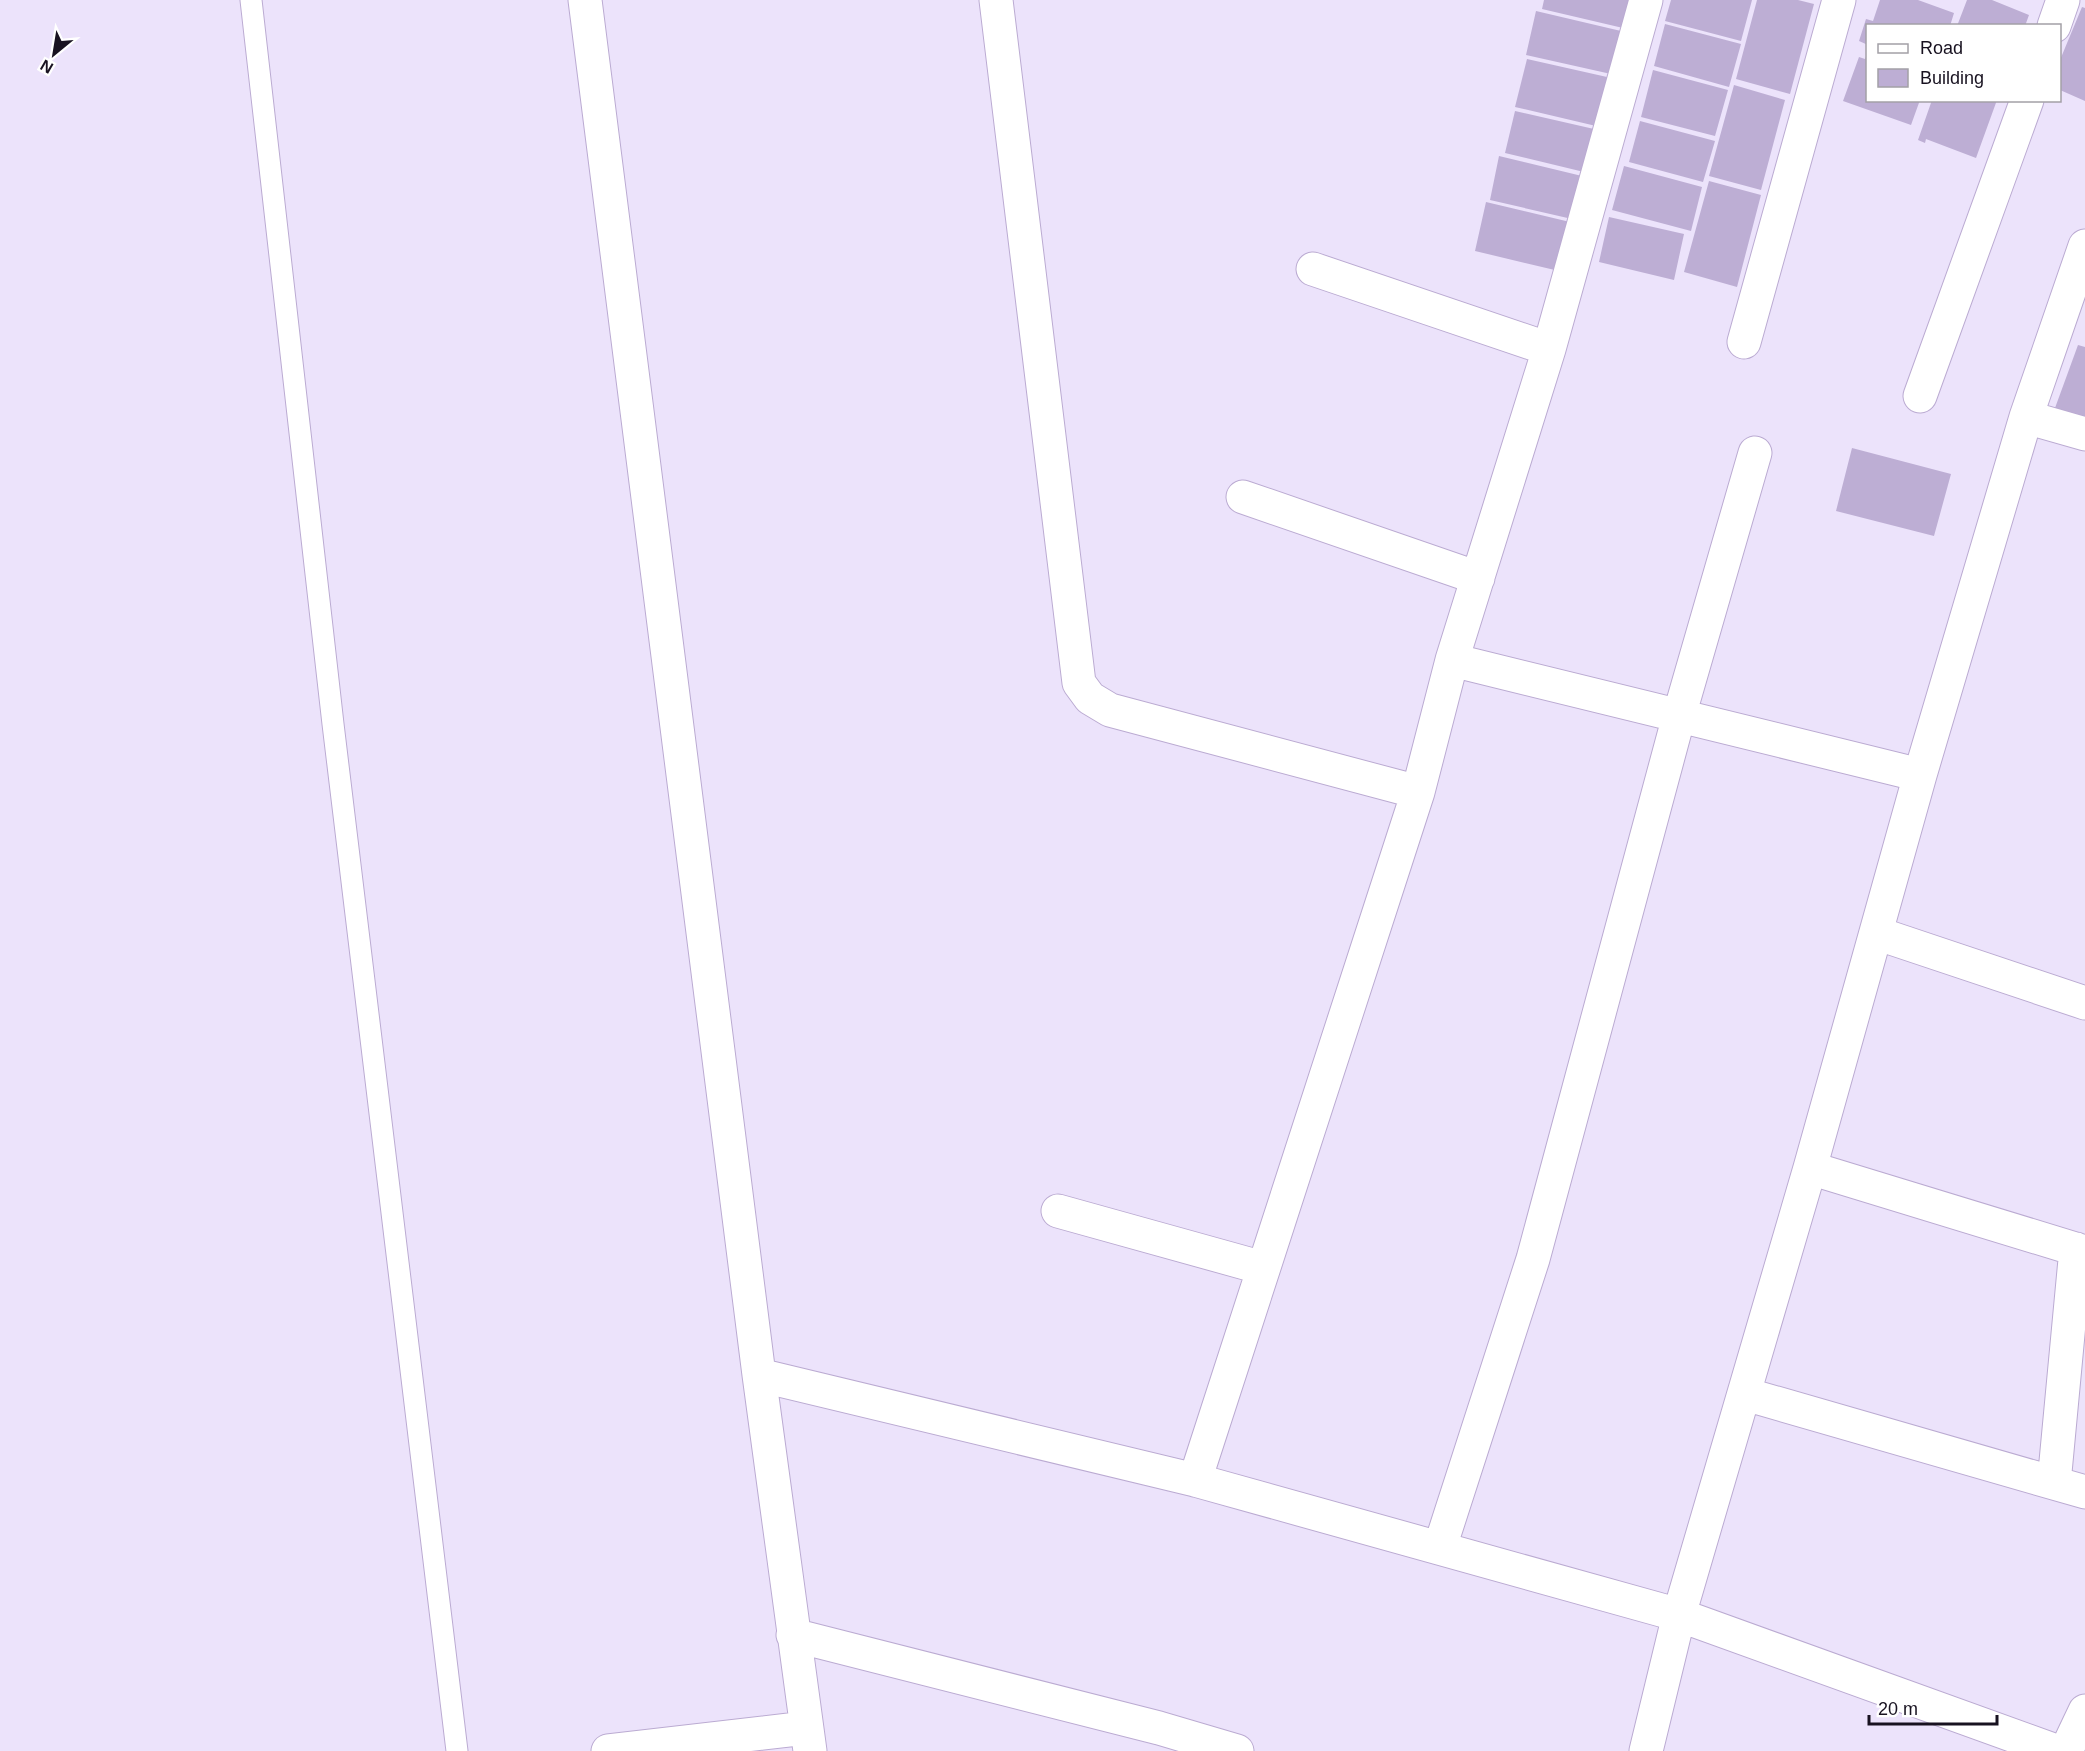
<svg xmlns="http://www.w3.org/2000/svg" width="2085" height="1751" font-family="Helvetica,sans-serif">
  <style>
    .building { fill: #bdaed4 }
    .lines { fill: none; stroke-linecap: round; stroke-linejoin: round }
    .service-casing { stroke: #bbabd2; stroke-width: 23 }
    .minor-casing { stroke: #bbabd2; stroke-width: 35 }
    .service { stroke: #fff; stroke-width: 21 }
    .minor { stroke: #fff; stroke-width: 33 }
  </style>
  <rect width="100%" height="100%" fill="#ece3fb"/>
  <path class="building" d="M1544 0H1629L1623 28 1542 9Z
    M1671 0H1752L1741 41 1665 21Z
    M1757 0H1798L1814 4 1790 94 1736 79Z
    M1880 0H1918L1954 13 1950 26H1868V45L1859 41 1866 19 1873 21Z
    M1967 0H1992L2029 15 2025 26H1957Z
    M2082 7 2085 8V101L2060 90V60Z
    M1536 11 1621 31 1611 74 1526 55Z
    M1665 24 1741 44 1729 87 1654 66Z
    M1867 54 1868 100H1920L1911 125 1843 101 1859 57 1865 59Z
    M1527 59 1607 77 1596 126 1515 107Z
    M1653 70 1728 90 1715 136 1641 117Z
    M1734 85 1785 100 1761 190 1709 176Z
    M1932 100H1997L1976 158 1926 139 1925 143 1918 140Z
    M1515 111 1594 129 1584 172 1505 153Z
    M1640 121 1715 141 1703 182 1629 162Z
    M1499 156 1582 176 1572 219 1490 200Z
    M1624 166 1702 187 1691 231 1612 210Z
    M1709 181 1761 195 1737 287 1684 272Z
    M1486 202 1570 222 1559 271 1475 251Z
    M1609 217 1684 234 1674 280 1599 262Z
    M2078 345 2085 347V419L2055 408Z
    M1852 448 1951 474 1934 536 1836 511Z"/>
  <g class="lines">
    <g class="service-casing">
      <path id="service" d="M251 0 333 724 457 1751"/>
    </g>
    <g class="minor-casing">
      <path id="minor" d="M585 0 759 1375 810 1751
        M996 0 1079 683 1090 698 1110 710 1418 792
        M2054 26 2063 0
        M1313 269 1549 349
        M1744 342 1839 0
        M1920 396 2027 100
        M2026 417 2085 434
        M1243 497 1478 578
        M1452 660 1920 775
        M1876 933 2085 1003
        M1810 1168 2085 1252
        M1058 1211 1263 1268
        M759 1375 1195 1480 1679 1615 2056 1751
        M1745 1394 2085 1492
        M1195 1480 1418 792 1452 660 1549 349 1646 0
        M2054 1483 2076 1249
        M1440 1547 1533 1259 1679 716 1755 453
        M793 1635 1159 1728 1237 1751
        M608 1751 806 1728
        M1646 1751 1679 1615 1810 1168 1920 775 2026 417 2085 246
        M2066 1751 2085 1711"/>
    </g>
    <use href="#service" class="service"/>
    <use href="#minor" class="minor"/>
  </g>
  <rect x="1866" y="24" width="195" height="78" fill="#ffffff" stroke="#a3a0a6" stroke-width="1.5"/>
  <rect x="1878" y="44" width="30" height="9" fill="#ffffff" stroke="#a3a0a6" stroke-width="1.5"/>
  <text x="1920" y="54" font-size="18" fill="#181220">Road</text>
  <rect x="1878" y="69" width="30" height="18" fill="#bdaed4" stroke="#a3a0a6" stroke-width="1.5"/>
  <text x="1920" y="84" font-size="18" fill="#181220">Building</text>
  <g transform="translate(54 54) rotate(210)" stroke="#ffffff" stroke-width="4.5" paint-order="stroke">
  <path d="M0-4.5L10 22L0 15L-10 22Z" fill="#181220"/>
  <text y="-9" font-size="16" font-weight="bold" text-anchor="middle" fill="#181220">N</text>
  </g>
  <path d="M1869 1715v9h128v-9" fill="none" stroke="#181220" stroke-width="3"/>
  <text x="1878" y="1715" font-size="18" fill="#181220" stroke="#ffffff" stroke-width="4.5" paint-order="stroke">20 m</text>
</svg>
